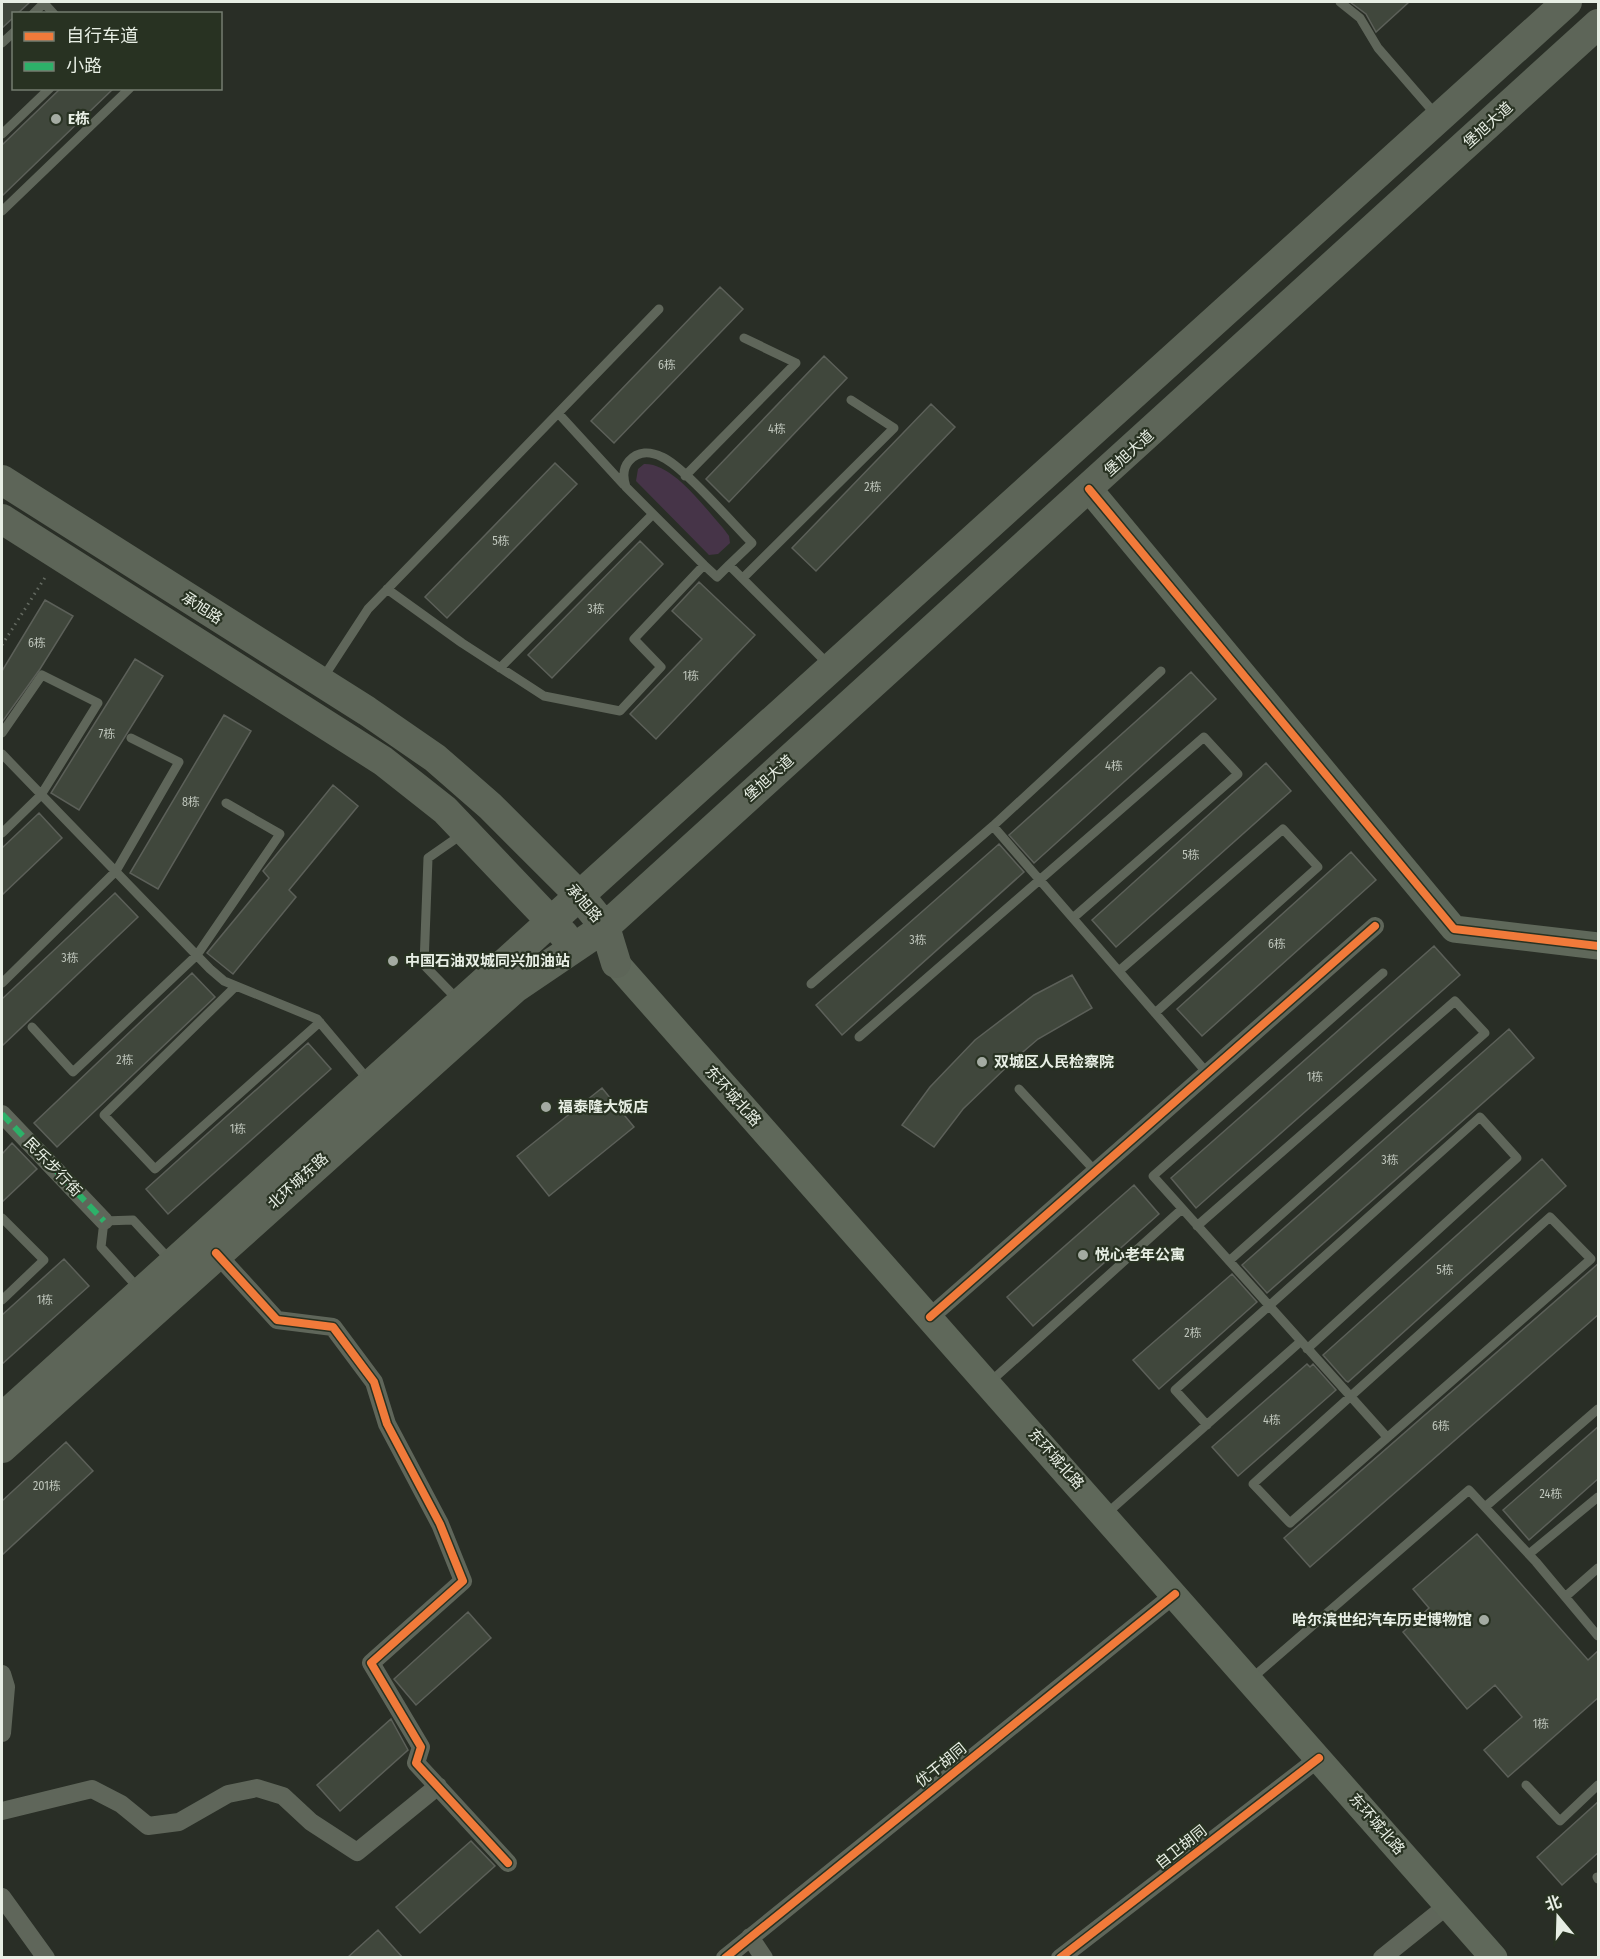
<svg xmlns="http://www.w3.org/2000/svg" width="1600" height="1959" font-family="'Fira Sans Condensed','Noto Sans SC',sans-serif">
  <style>
    .green { fill: #463448 }
    .building { fill: #40473c; stroke: #5c6059; stroke-width: 1.5 }
    .lines { fill: none; stroke-linecap: round; stroke-linejoin: round }
    .path { stroke: #646a61; stroke-width: 3; stroke-dasharray: 1.5 4.5; stroke-linecap: butt }
    .lane { stroke: #5f665a; stroke-width: 9 }
    .street { stroke: #5f665a; stroke-width: 18 }
    .secondary { stroke: #5f685a; stroke-width: 27 }
    .primary { stroke: #5d6558; stroke-width: 30 }
    .quiet { stroke: #2db169; stroke-width: 6; stroke-dasharray: 12 6; stroke-linecap: butt }
    .cycleway-casing { stroke: #283222; stroke-width: 11 }
    .cycleway { stroke: #f17a3a; stroke-width: 8 }
    .poi-dot { fill: #a4aba2; stroke: #283222; stroke-width: 2 }
    .labels { text-anchor: middle; stroke-width: 4.5; stroke-linejoin: round; paint-order: stroke }
    .number-label { font-size: 12px; fill: #bdc4ba }
    .poi-label { font-size: 15px; font-weight: bold; fill: #e7eee4; stroke: #283222; text-anchor: start }
    .street-label { font-size: 15px; fill: #e7eee4; stroke: #283222 }
  </style>
  <rect width="100%" height="100%" fill="#292e26"/>
  <path class="green" d="M644 464C673 463 704 507 723 528L729 536 730 543 718 554 709 555 636 481 638 469Z"/>
  <path class="building" d="M2 2H30L17 14H14V17L2 28Z
    M1350 2H1409L1376 32 1366 14Z
    M61 88H114L2 196V145Z
    M720 287 743 309 614 443 591 421Z
    M824 356 847 378 729 502 706 479Z
    M931 404 955 427 816 571 792 548Z
    M555 463 577 484 447 618 425 597Z
    M640 541 663 564 552 678 528 655Z
    M699 582 755 635 656 739 630 714 702 639 672 611Z
    M45 600 73 616 40 669 2 722V671Z
    M135 659 163 676 79 810 51 793Z
    M1191 672 1216 699 1034 863 1009 835Z
    M224 715 251 731 158 889 130 873Z
    M1266 763 1291 791 1116 947 1092 920Z
    M333 785 358 806 289 890 296 897 233 974 207 953 269 878 263 871Z
    M39 813 62 838 2 895V848Z
    M999 844 1024 872 842 1035 816 1005Z
    M1351 852 1376 880 1202 1036 1177 1009Z
    M115 893 138 917 2 1046V999Z
    M1434 946 1460 975 1196 1208 1171 1178Z
    M192 973 215 997 57 1147 34 1123Z
    M1072 975 1092 1008 1038 1039 1016 1058 963 1109 934 1147 902 1125 930 1087 975 1040 1034 995Z
    M1509 1029 1534 1058 1267 1293 1242 1265Z
    M308 1043 331 1069 168 1214 146 1189Z
    M602 1088 634 1127 549 1196 517 1156Z
    M12 1143 37 1169 2 1202V1154Z
    M1542 1159 1566 1186 1348 1382 1346 1381 1323 1355Z
    M1134 1185 1159 1214 1033 1326 1007 1297Z
    M64 1259 89 1286 2 1364V1315Z
    M1599 1263V1314L1310 1567 1284 1538Z
    M1232 1274 1257 1302 1159 1389 1133 1360Z
    M1307 1364 1310 1367 1313 1364 1336 1390 1238 1476 1212 1447Z
    M1599 1426V1478L1529 1540 1503 1510Z
    M66 1442 93 1471 2 1555V1501Z
    M1477 1534 1588 1660 1599 1650V1697L1508 1777 1484 1750 1522 1717 1495 1685 1467 1709 1403 1632 1429 1608 1413 1589Z
    M468 1612 491 1638 416 1705 394 1679Z
    M391 1719 408 1750 340 1811 317 1785Z
    M1599 1801V1852L1562 1885 1537 1857Z
    M471 1841 495 1866 420 1933 396 1907Z
    M378 1930 403 1958H347Z"/>
  <g class="lines">
    <path class="path" d="M2 645 46 576"/>
    <path class="lane" d="M43 2 54 14
      M1340 2 1360 18 1378 48 1437 116
      M33 14 44 3
      M2 43 14 32
      M2 134 50 88
      M2 211 130 88
      M558 413 624 485
      M685 476 796 363 744 338
      M729 565 752 543C733 524 683 466 662 457 650 451 638 451 629 461 622 469 623 478 626 487L704 565 717 577 729 565 828 664
      M743 578 894 428 851 400
      M387 589 462 643 544 696 620 711 661 667 634 639 704 565
      M500 668 653 514
      M323 678 368 609 659 309
      M2 733 42 675 98 703 41 795 2 833
      M2 754 210 969 224 981 317 1019 370 1082
      M993 826 1208 1074
      M1119 971 1283 829 1318 867 1155 1013
      M1383 973 1153 1176 1387 1437
      M2 983 116 871 179 762 131 738
      M811 984 993 826 1161 671
      M236 986 104 1115 155 1169 320 1022
      M458 1000 424 965 428 858 461 835
      M32 1027 73 1072 197 955 280 834 226 803
      M859 1037 1204 737 1238 774 1073 918
      M1019 1089 1096 1172
      M1550 1217 1591 1259 1290 1523 1253 1484Z
      M2 1218 44 1260 2 1300
      M1197 1226 1455 1001 1485 1033 1229 1261
      M140 1290 101 1247 104 1221 133 1220 171 1261
      M990 1382 1182 1209
      M1207 1425 1175 1390 1480 1117 1517 1158 1307 1349
      M1485 1507 1598 1409
      M1105 1515 1300 1342
      M1529 1554 1598 1497
      M1565 1597 1598 1568
      M1251 1679 1469 1490 1536 1562 1598 1636
      M1526 1785 1560 1821 1598 1785
      M1597 1877 1598 1879"/>
    <path class="street" d="M2 1114 104 1221
      M216 1253 277 1320 333 1327 374 1382 387 1424 440 1524 463 1581 371 1663 421 1747 416 1763 508 1863
      M930 1317 1375 926
      M2 1674 6 1687 2 1733
      M2 1811 92 1789 121 1804 148 1826 179 1822 228 1794 257 1788 283 1796 311 1822 357 1852 438 1786
      M2 1897 46 1958
      M750 1937 764 1958
      M725 1958 1175 1594
      M1060 1958 1319 1758
      M1382 1958 1448 1905"/>
    <path class="secondary" d="M1089 489 1454 929 1598 946
      M616 963 1494 1958"/>
    <path class="primary" d="M2 480 367 711 435 758 490 806 579 895 605 927 616 963
      M2 519 383 761 445 810 564 935
      M2 1418 1567 2
      M2 1448 515 988 605 927 1598 24"/>
    <path class="quiet" d="M2 1114 104 1221"/>
    <g class="cycleway-casing">
      <path id="cycleway" d="M1089 489 1454 929 1598 946
        M216 1253 277 1320 333 1327 374 1382 387 1424 440 1524 463 1581 371 1663 421 1747 416 1763 508 1863
        M930 1317 1375 926
        M725 1958 1175 1594
        M1060 1958 1319 1758"/>
    </g>
    <use href="#cycleway" class="cycleway"/>
  </g>
  <g class="poi-dot">
    <circle cx="56" cy="119" r="6"/>
    <circle cx="393" cy="961" r="6"/>
    <circle cx="982" cy="1062" r="6"/>
    <circle cx="546" cy="1107" r="6"/>
    <circle cx="1083" cy="1255" r="6"/>
    <circle cx="1484" cy="1620" r="6"/>
  </g>
  <g class="labels">
    <g class="number-label">
      <text x="667" y="369">6栋</text>
      <text x="777" y="433">4栋</text>
      <text x="873" y="491">2栋</text>
      <text x="501" y="545">5栋</text>
      <text x="596" y="613">3栋</text>
      <text x="37" y="647">6栋</text>
      <text x="691" y="680">1栋</text>
      <text x="107" y="738">7栋</text>
      <text x="1114" y="770">4栋</text>
      <text x="191" y="806">8栋</text>
      <text x="1191" y="859">5栋</text>
      <text x="918" y="944">3栋</text>
      <text x="1277" y="948">6栋</text>
      <text x="70" y="962">3栋</text>
      <text x="125" y="1064">2栋</text>
      <text x="1315" y="1081">1栋</text>
      <text x="238" y="1133">1栋</text>
      <text x="1390" y="1164">3栋</text>
      <text x="1445" y="1274">5栋</text>
      <text x="45" y="1304">1栋</text>
      <text x="1193" y="1337">2栋</text>
      <text x="1272" y="1424">4栋</text>
      <text x="1441" y="1430">6栋</text>
      <text x="47" y="1490">201栋</text>
      <text x="1551" y="1498">24栋</text>
      <text x="1541" y="1728">1栋</text>
    </g>
    <g class="poi-label">
      <text x="68" y="124">E栋</text>
      <text x="405" y="966">中国石油双城同兴加油站</text>
      <text x="994" y="1067">双城区人民检察院</text>
      <text x="558" y="1112">福泰隆大饭店</text>
      <text x="1095" y="1260">悦心老年公寓</text>
      <text x="1472" y="1625" text-anchor="end">哈尔滨世纪汽车历史博物馆</text>
    </g>
    <g class="street-label">
      <text transform="translate(1488 125) rotate(-42)" y="5">堡旭大道</text>
      <text transform="translate(1129 453) rotate(-42)" y="5">堡旭大道</text>
      <text transform="translate(202 608) rotate(33)" y="5">承旭路</text>
      <text transform="translate(769 778) rotate(-42)" y="5">堡旭大道</text>
      <text transform="translate(584 903) rotate(49)" y="5">承旭路</text>
      <text transform="translate(733 1096) rotate(48)" y="5">东环城北路</text>
      <text transform="translate(53 1167) rotate(46)" y="5">民乐步行街</text>
      <text transform="translate(298 1181) rotate(-42)" y="5">北环城东路</text>
      <text transform="translate(1056 1459) rotate(48)" y="5">东环城北路</text>
      <text transform="translate(941 1765) rotate(-39)" y="5">优干胡同</text>
      <text transform="translate(1377 1824) rotate(49)" y="5">东环城北路</text>
      <text transform="translate(1181 1847) rotate(-38)" y="5">自卫胡同</text>
    </g>
  </g>
  <rect width="1600" height="1959" fill="none" stroke="#e7eee4" stroke-width="6"/>
  <rect x="12" y="12" width="210" height="78" fill="#283222" stroke="#747d70" stroke-width="1.5"/>
  <rect x="24" y="32" width="30" height="9" fill="#f17a3a" stroke="#747d70" stroke-width="1.5"/>
  <text x="66" y="42" font-size="18" fill="#e7eee4">自行车道</text>
  <rect x="24" y="62" width="30" height="9" fill="#2db169" stroke="#747d70" stroke-width="1.5"/>
  <text x="66" y="72" font-size="18" fill="#e7eee4">小路</text>
  <g transform="translate(1558 1917) rotate(341)" stroke="#283222" stroke-width="4.5" paint-order="stroke">
  <path d="M0-4.5L10 22L0 15L-10 22Z" fill="#e7eee4"/>
  <text y="-9" font-size="16" font-weight="bold" text-anchor="middle" fill="#e7eee4">北</text>
  </g>
</svg>
